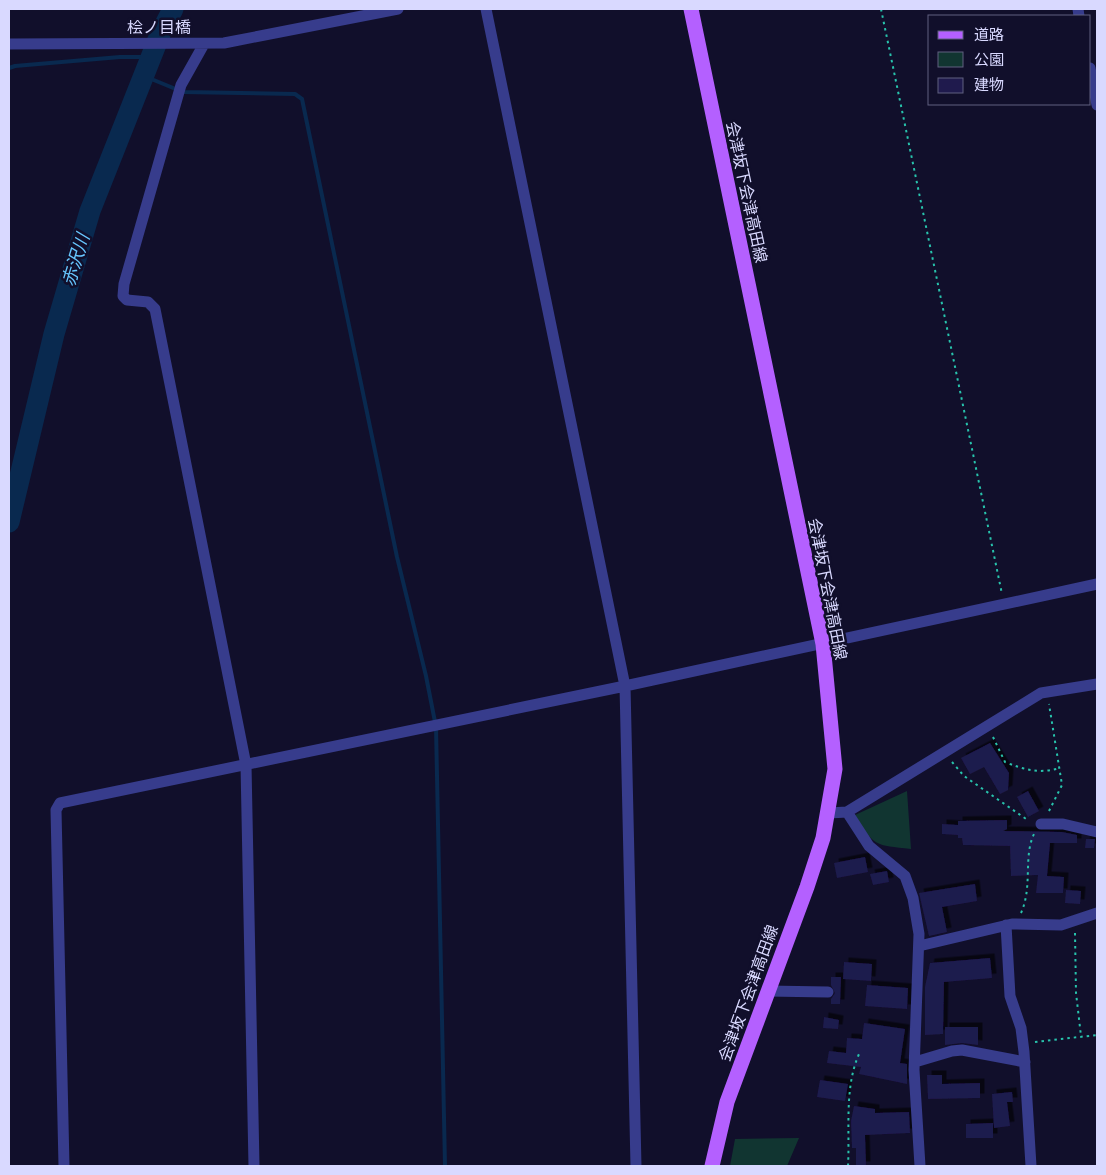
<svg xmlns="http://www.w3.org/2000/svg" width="1106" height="1175" font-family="'Noto Sans','Noto Sans JP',sans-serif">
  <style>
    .green { fill: #113531 }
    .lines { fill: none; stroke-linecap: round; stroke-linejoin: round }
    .stream { stroke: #09294f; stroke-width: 4 }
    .river { stroke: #09294f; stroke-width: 21 }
    .building { fill: #1f1a4d; filter: url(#shadow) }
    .path { stroke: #28c3ac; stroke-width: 2; stroke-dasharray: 2.5 4; stroke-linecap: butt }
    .minor { stroke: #373c8c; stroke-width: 11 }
    .major { stroke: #b460ff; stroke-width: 15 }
    .labels { text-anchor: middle; stroke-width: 5; stroke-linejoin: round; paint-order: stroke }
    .street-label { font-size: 16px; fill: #d9d9ff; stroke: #110f2b }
    .water-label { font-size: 18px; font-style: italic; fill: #67c7ff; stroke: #110f2b }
  </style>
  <defs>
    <filter id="shadow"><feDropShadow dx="4.5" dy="-4.5" stdDeviation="0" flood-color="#0009"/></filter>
  </defs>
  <rect width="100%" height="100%" fill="#110f2b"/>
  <path class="green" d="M907 791 911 849C875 845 874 847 855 815Z
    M799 1138 787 1166H730L735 1139Z"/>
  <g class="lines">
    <path class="stream" d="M9 68 15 66 120 57H151
      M144 76 183 92 295 94 302 99 397 557 426 676 436 727 445 1166"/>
    <path class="river" d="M9 522 54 334 90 211 161 32 173 9"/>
  </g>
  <path class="building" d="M990 743 1009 773 1008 790 1000 794 984 767 970 774 961 758Z
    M1028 791 1039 811 1028 817 1017 797Z
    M1007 820V829L1003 831 1062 832 1077 835V843H1050L1047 876 1064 877 1063 893H1036L1038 875 1011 876 1010 846 963 845 962 838H958V835L942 834V824L958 825V821Z
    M1086 839H1095L1094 848H1085Z
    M865 857 868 872 837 878 834 863Z
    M887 871 889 882 873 885 870 874Z
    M975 884 977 901 942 907 947 932 929 936 919 893Z
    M1066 890 1081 891 1080 904 1065 903Z
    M990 958 992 978 944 982 943 1034 925 1035V987L930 963Z
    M844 962 872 964 871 981 843 979Z
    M831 977H841L840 1004H831V999L835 993 831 985Z
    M867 985 908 988 907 1009 865 1006Z
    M824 1017 839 1020 838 1029 823 1028Z
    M864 1023 905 1029 900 1063 907 1064V1084L859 1074 861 1067 827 1063 829 1051 846 1053 847 1038 862 1039Z
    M945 1027H978V1045L962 1043 945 1045Z
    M927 1075H942V1084L980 1083V1098L928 1099Z
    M820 1080 848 1084 845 1101 817 1097Z
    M1012 1092 1013 1102H1007L1010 1126 994 1128 992 1094Z
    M854 1106 875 1109V1113L909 1112 910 1133 865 1135 866 1166H856V1148H852L851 1121Z
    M993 1123V1138H966V1124Z"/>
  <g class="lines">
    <path class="path" d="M881 9 1002 594
      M993 737 1005 762C1025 770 1039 774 1060 768
      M952 762 964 776 1029 821
      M1049 811 1062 785 1049 704
      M1021 913C1033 886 1023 857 1034 834
      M1075 933 1076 993 1081 1036
      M1035 1042 1097 1035
      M848 1166C850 1130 844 1088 859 1054"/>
    <path class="minor" d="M486 9 625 686 636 1166
      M1078 9 1079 16
      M9 44 224 43 398 9
      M204 44 181 85 124 284 123 296 127 300 148 302 155 309 246 765 254 1166
      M1090 68 1097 105
      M847 812 869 846 905 876 913 898 919 934 914 1070 920 1166
      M829 813 847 812 1041 693 1097 684
      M1041 824H1063L1097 832
      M1006 925 1010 996 1021 1028 1024 1052 1031 1166
      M919 946 1012 924 1061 925 1097 913
      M767 991 828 992
      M915 1062 952 1051 962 1050 1025 1062
      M64 1166 56 810 60 803 625 686 1097 584"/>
    <path class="major" d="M691 9 823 644 835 769 823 838 807 887 727 1102 712 1166"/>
  </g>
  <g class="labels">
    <g class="street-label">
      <text x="159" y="33">桧ノ目橋</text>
      <text transform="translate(747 192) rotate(78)" y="6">会津坂下会津高田線</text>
      <text transform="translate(828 589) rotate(79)" y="6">会津坂下会津高田線</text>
      <text transform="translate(748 993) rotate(-70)" y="6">会津坂下会津高田線</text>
    </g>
    <g class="water-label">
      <text transform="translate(76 260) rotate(-73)" y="6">赤沢川</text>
    </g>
  </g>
  <rect width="1106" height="1175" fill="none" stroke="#d9d9ff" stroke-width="20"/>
  <rect x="928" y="15" width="162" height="90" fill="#110f2b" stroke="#616080"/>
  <rect x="938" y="31" width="25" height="8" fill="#b460ff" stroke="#616080"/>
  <text x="974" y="40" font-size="15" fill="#d9d9ff">道路</text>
  <rect x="938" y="52" width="25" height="15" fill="#113531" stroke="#616080"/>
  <text x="974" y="65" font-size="15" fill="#d9d9ff">公園</text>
  <rect x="938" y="78" width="25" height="15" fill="#1f1a4d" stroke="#616080"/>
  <text x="974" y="90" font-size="15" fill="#d9d9ff">建物</text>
</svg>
